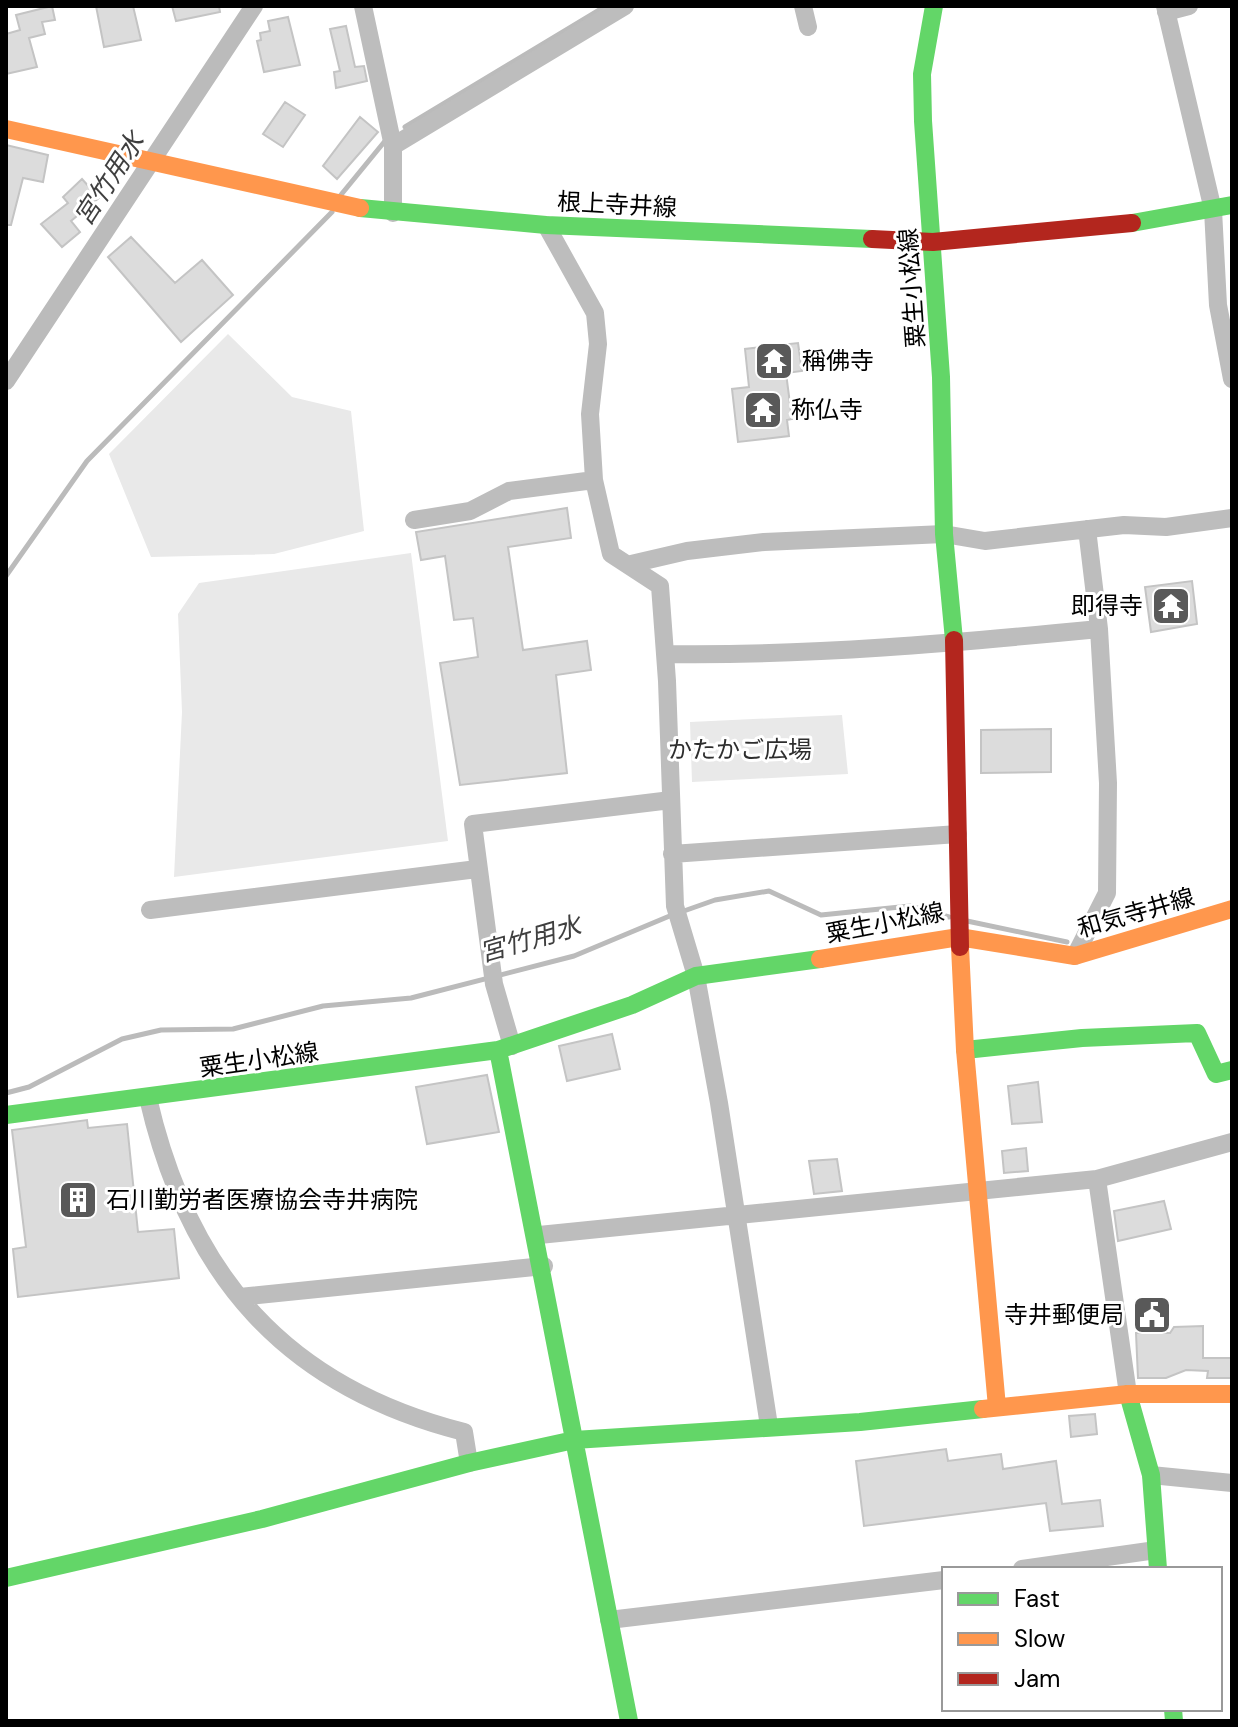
<svg xmlns="http://www.w3.org/2000/svg" width="1238" height="1727" font-family="'DM Sans','Noto Sans JP',sans-serif">
  <style>
    .green { fill: #e9e9e9 }
    .lines { fill: none; stroke-linecap: round; stroke-linejoin: round }
    .stream { stroke: #bbb; stroke-width: 5 }
    .canal { stroke: #bbb; stroke-width: 18 }
    .building { fill: #dcdcdc; stroke: #c4c4c4; stroke-width: 2 }
    .street { stroke: #bdbdbd; stroke-width: 18 }
    .fast { stroke: #63d668; stroke-width: 18 }
    .slow { stroke: #ff974d; stroke-width: 18 }
    .jam { stroke: #b3261e; stroke-width: 18 }
    .labels { text-anchor: middle; stroke-width: 6; stroke-linejoin: round; paint-order: stroke }
    .street-label { font-size: 24px; fill: #000; stroke: #fff }
    .poi-label { font-size: 24px; fill: #000; stroke: #fff; text-anchor: start }
    .park-label { font-size: 24px; fill: #2e2e2e; stroke: #fff }
    .water-label { font-size: 26px; font-style: italic; fill: #3f3f3f; stroke: #fff }
  </style>
  <rect width="100%" height="100%" fill="#fff"/>
  <path class="green" d="M228 334 292 397 351 411 364 531 274 554 151 557 109 454Z
    M411 553 448 841 174 877 182 712 178 614 199 583Z
    M842 715 848 774 692 782 690 722Z"/>
  <g class="lines">
    <path class="stream" d="M405 127 606 6
      M340 196 385 141
      M6 576 87 461 332 212
      M681 912 715 900 769 891 821 915 910 906 949 917
      M967 921 1067 942
      M6 1093 29 1087 122 1039 161 1030 233 1029 323 1006 411 998 574 956 672 915"/>
    <path class="canal" d="M6 381 254 6"/>
  </g>
  <path class="building" d="M52 6 55 20 42 22 45 34 29 38 37 67 6 74V34L20 30 16 15Z
    M96 6H133L141 40 104 47Z
    M172 6H219L220 12 176 21Z
    M288 17 300 65 264 72 257 41 261 40 260 33 270 31 268 21Z
    M346 26 355 67 364 66 367 81 336 88 334 72 340 71 330 29Z
    M285 102 305 115 283 147 263 134Z
    M360 117 378 132 337 179 323 166Z
    M6 145 48 155 43 182 23 178 11 225H6Z
    M82 179 99 198 71 221 80 232 62 247 41 224 68 203 63 197Z
    M131 237 175 283 202 260 233 295 181 342 108 257Z
    M798 343 802 371 786 373 792 419 787 420 789 436 738 442 732 389 749 387 745 349Z
    M567 508 571 538 508 547 523 650 587 641 591 670 556 675 567 773 460 785 440 663 478 657 473 618 454 620 445 556 421 560 416 532Z
    M1192 581 1197 624 1151 632 1145 587Z
    M1051 729V772L981 773V730Z
    M612 1034 620 1069 567 1081 559 1046Z
    M487 1075 499 1132 427 1144 416 1087Z
    M1038 1082 1042 1122 1012 1124 1008 1086Z
    M87 1120 88 1128 127 1124 138 1232 174 1229 179 1278 18 1297 13 1249 26 1247 12 1130Z
    M1026 1148 1028 1171 1004 1173 1002 1151Z
    M837 1159 842 1191 814 1194 809 1161Z
    M1164 1201 1171 1229 1118 1241 1114 1211Z
    M1203 1326V1358H1232V1378H1207L1208 1371 1186 1370 1166 1378H1138L1136 1333H1170L1174 1327Z
    M1095 1414 1097 1434 1071 1437 1069 1416Z
    M946 1449 948 1461 1001 1454 1003 1469 1056 1461 1062 1504 1100 1500 1103 1526 1050 1531 1046 1503 864 1526 856 1461Z"/>
  <g class="lines">
    <path class="street" d="M363 6 393 146V213
      M803 6 808 27
      M1165 6 1213 210 1218 305 1232 379
      M1166 12 1189 6
      M393 146 625 6
      M546 225 595 313 598 344 590 414 594 480 611 554 660 586 667 681 675 906 696 976 719 1103 769 1426
      M414 520 470 511 509 491 594 480
      M631 564 687 551 764 542 944 534 985 541 1124 525 1166 527 1232 518
      M666 654C811 656 955 643 1099 629
      M672 854 958 834
      M150 910 477 869
      M1075 956 1107 893 1108 783 1099 629 1087 529
      M512 1046 494 984 473 824 671 800
      M148 1098C189 1276 286 1387 464 1432L469 1463
      M1097 1179 1128 1394
      M539 1235 1097 1179 1232 1142
      M240 1297 544 1266
      M1151 1475 1232 1483
      M1022 1569 1156 1550
      M609 1620 944 1580"/>
    <path class="fast" d="M934 6 922 74 923 121 941 377 944 534 954 640
      M360 208 546 225 872 239
      M1132 223 1232 205
      M498 1050 629 1721
      M965 1050 1082 1038 1197 1033 1216 1074 1232 1070
      M6 1115 498 1050 632 1005 696 976 820 959
      M1128 1394 1151 1475 1158 1569
      M6 1578 262 1519 469 1463 574 1440 860 1422 983 1409
      M1173 1709 1174 1721"/>
    <path class="slow" d="M6 129 360 208
      M960 947 965 1050 997 1407
      M820 959 959 937 1075 956 1232 909
      M983 1409 1128 1394H1232"/>
    <path class="jam" d="M872 239 933 242 1132 223
      M954 640 960 947"/>
  </g>
  <defs>
    <g id="temple-square" transform="scale(2)"><rect x="-9" y="-9" width="18" height="18" rx="4" fill="#595959" stroke="#fff"/><path d="M0-6L5-2H3V0L6.5 2.5H4V6H1.5V3h-3V6H-4V2.5H-6.5L-3 0V-2H-5Z" fill="#fff"/></g>
    <g id="building-square" transform="scale(2)"><rect x="-9" y="-9" width="18" height="18" rx="4" fill="#595959" stroke="#fff"/><path d="M-4-6H4V6H1V3H-1V6H-4ZM-2.5-4.3h1.7v1.8h-1.7ZM.8-4.3h1.7v1.8H.8ZM-2.5-1h1.7V.8h-1.7ZM.8-1h1.7V.8H.8Z" fill="#fff"/></g>
    <g id="civic-square" transform="scale(2)"><rect x="-9" y="-9" width="18" height="18" rx="4" fill="#595959" stroke="#fff"/><path d="M-.6-6.5H3V-4.5H.6V-3L4-1V1h2V6H-6V1h2V-1L-.6-3ZM-1.2 2.5V6h2.4V2.5Z" fill="#fff"/></g>
  </defs>
  <g fill-rule="evenodd">
    <use href="#temple-square" x="774" y="361"/>
    <use href="#temple-square" x="763" y="410"/>
    <use href="#temple-square" x="1171" y="606"/>
    <use href="#building-square" x="78" y="1200"/>
    <use href="#civic-square" x="1152" y="1315"/>
  </g>
  <g class="labels">
    <g class="street-label">
      <text transform="translate(617 205) rotate(3)" y="8">根上寺井線</text>
      <text transform="translate(912 288) rotate(-94)" y="8">粟生小松線</text>
      <text transform="translate(1136 913) rotate(-16)" y="8">和気寺井線</text>
      <text transform="translate(885 923) rotate(-11)" y="8">粟生小松線</text>
      <text transform="translate(259 1060) rotate(-8)" y="8">粟生小松線</text>
    </g>
    <g class="poi-label">
      <text x="802" y="369">稱佛寺</text>
      <text x="791" y="418">称仏寺</text>
      <text x="1143" y="614" text-anchor="end">即得寺</text>
      <text x="106" y="1208">石川勤労者医療協会寺井病院</text>
      <text x="1124" y="1323" text-anchor="end">寺井郵便局</text>
    </g>
    <g class="park-label">
      <text x="740" y="758">かたかご広場</text>
    </g>
    <g class="water-label">
      <text transform="translate(109 179) rotate(-57)" y="9">宮竹用水</text>
      <text transform="translate(530 939) rotate(-16)" y="9">宮竹用水</text>
    </g>
  </g>
  <rect width="1238" height="1727" fill="none" stroke="#000000" stroke-width="16"/>
  <rect x="942" y="1567" width="280" height="144" fill="#ffffff" stroke="#999999" stroke-width="2"/>
  <rect x="958" y="1593" width="40" height="12" fill="#63d668" stroke="#999999" stroke-width="2"/>
  <text x="1014" y="1607" font-size="24" fill="#000000">Fast</text>
  <rect x="958" y="1633" width="40" height="12" fill="#ff974d" stroke="#999999" stroke-width="2"/>
  <text x="1014" y="1647" font-size="24" fill="#000000">Slow</text>
  <rect x="958" y="1673" width="40" height="12" fill="#b3261e" stroke="#999999" stroke-width="2"/>
  <text x="1014" y="1687" font-size="24" fill="#000000">Jam</text>
</svg>
